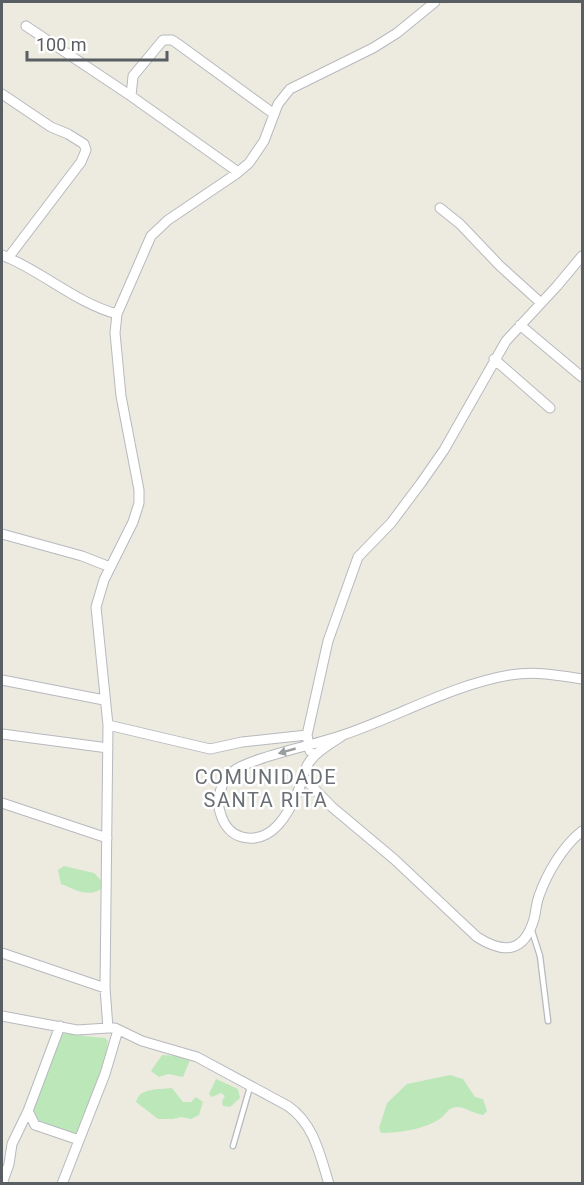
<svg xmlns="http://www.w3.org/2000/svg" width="584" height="1185" font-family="Roboto,sans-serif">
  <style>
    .green { fill: #bce8b9 }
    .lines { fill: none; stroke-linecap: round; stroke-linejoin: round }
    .lane-casing { stroke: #b6b9be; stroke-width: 7 }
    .street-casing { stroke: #b6b9be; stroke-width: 11 }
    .lane { stroke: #fff; stroke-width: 4.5 }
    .street { stroke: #fff; stroke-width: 9 }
    .oneway { fill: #9b9ea1 }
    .labels { text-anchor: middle; stroke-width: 5; stroke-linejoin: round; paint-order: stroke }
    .quarter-label { font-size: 20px; letter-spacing: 1.5px; fill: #6a7075; stroke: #fff }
  </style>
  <rect width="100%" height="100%" fill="#edeae0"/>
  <path class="green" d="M64 866 94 873 101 880V889C88 898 74 889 61 884L58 870Z
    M69 1032 84 1036 105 1038 108 1041 104 1068 75 1136 38 1123 32 1111 61 1035Z
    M162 1055 180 1056 190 1060 183 1077 168 1074 159 1077 151 1071Z
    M450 1075 463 1079 475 1097 483 1099 487 1111 483 1115C474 1114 466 1107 456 1107 448 1108 446 1114 441 1118 426 1129 399 1133 381 1133L379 1128 387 1103 407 1084Z
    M216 1079 238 1089 240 1098 230 1107 223 1106 222 1101 225 1096 221 1093 212 1097 209 1094Z
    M172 1088 183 1102H191L196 1097 203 1102 199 1115 191 1119 181 1117 173 1119H158L136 1102C140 1087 159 1090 172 1088Z"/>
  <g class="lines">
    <g class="lane-casing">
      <path id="lane" d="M532 931 540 956 548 1021
        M233 1146 250 1087"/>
    </g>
    <g class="street-casing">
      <path id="street" d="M26 26 131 96 238 172
        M2 94 51 127 68 134 84 144 86 150 81 162 8 258
        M131 96 133 76 163 40H172L178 44 274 114
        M440 208 460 224 500 266 541 303
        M2 255C42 271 76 303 117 314L115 333 121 396 139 490V503L133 522 104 580 96 607 108 725 105 988 108 1028H115L142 1041 197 1057 288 1106C314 1124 320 1155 329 1184
        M117 314 151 236 168 220 236 174 249 163 264 141 278 104 290 89 373 48 397 33 435 2
        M520 325 582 377
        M494 359 550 408
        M2 534 82 556 110 567
        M2 680 104 700
        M108 725 210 749 242 742 307 735
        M2 734 108 748
        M343 735C332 743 316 751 308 764 304 771 302 781 299 789 289 813 272 845 242 837 231 834 224 825 221 815 215 800 221 779 235 770 242 765 252 762 260 759 287 750 316 744 343 735 399 716 452 685 510 675 535 671 558 675 582 679
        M310 751 307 735 328 641 358 557 391 523 421 483 444 450 506 341 557 286 582 256
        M303 777 332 807 394 859 477 937C504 954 524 953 534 919 536 912 536 904 539 896 547 873 563 846 582 831
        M2 803 107 838
        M2 953 105 988
        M2 1016 77 1030 108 1028
        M28 1111 35 1125 79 1140
        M2 1184 9 1164 12 1144 28 1111 60 1026
        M62 1184 105 1074 118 1030"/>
    </g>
    <use href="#lane" class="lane"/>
    <use href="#street" class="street"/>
  </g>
  <defs><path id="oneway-solid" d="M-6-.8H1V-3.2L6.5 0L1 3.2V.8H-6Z" transform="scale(1.5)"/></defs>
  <use class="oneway" href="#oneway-solid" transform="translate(287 751) rotate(164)"/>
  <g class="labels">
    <g class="quarter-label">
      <text x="266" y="784">COMUNIDADE<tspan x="266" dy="23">SANTA RITA</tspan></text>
    </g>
  </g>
  <rect width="584" height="1185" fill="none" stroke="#595e63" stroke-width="6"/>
  <path d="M27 51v9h140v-9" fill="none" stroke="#595e63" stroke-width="3"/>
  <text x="36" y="51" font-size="18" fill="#595e63" stroke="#ffffff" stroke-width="4.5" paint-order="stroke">100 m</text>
</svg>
